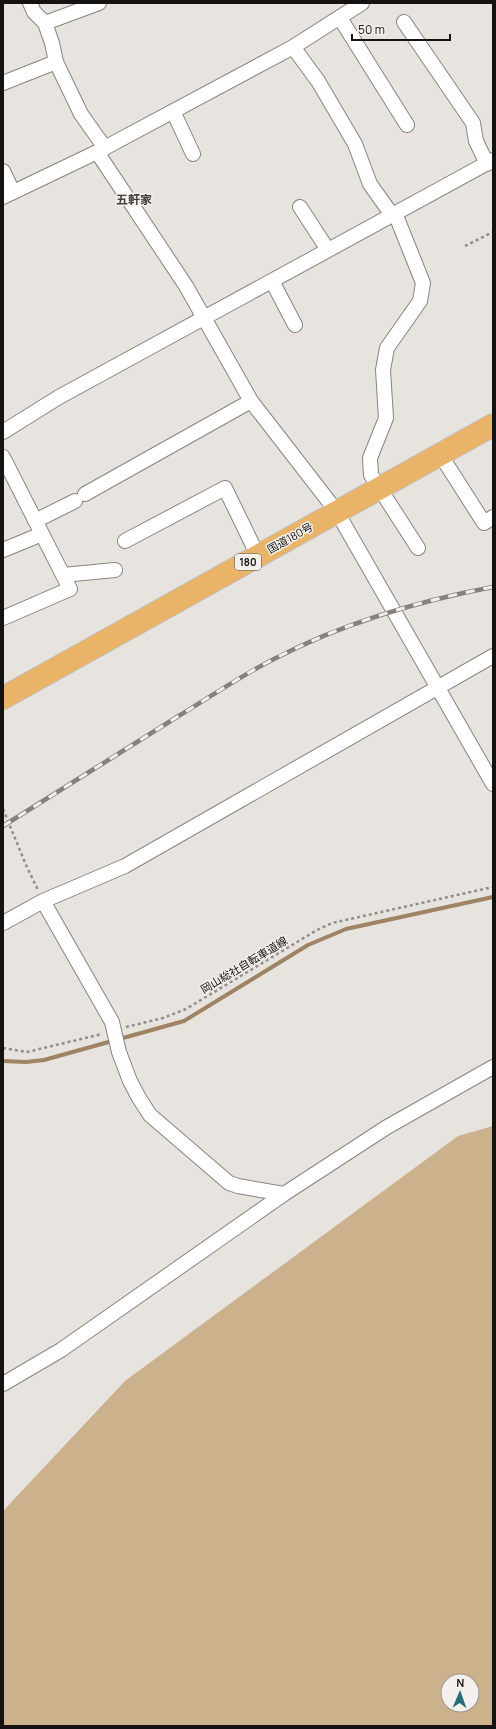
<svg xmlns="http://www.w3.org/2000/svg" width="496" height="1729" font-family="Manrope,'Noto Sans JP',sans-serif">
  <style>
    .forest { fill: #ccb18d; fill-rule: evenodd }
    .lines { fill: none; stroke-linecap: round; stroke-linejoin: round }
    .stream { stroke: #9e8462; stroke-width: 4 }
    .street-casing { stroke: #888581; stroke-width: 16 }
    .highway-casing { stroke: #c2c2c1; stroke-width: 24 }
    .path { stroke: #918e8b; stroke-width: 2.5; stroke-dasharray: 3 3; stroke-linecap: butt }
    .street { stroke: #fff; stroke-width: 14 }
    .highway { stroke: #e9b468; stroke-width: 22 }
    .rail-casing { stroke: #84817e; stroke-width: 4.5 }
    .rail { stroke: #f4f0ec; stroke-width: 3; stroke-dasharray: 9; stroke-linecap: butt }
    .labels { text-anchor: middle; stroke-width: 3; stroke-linejoin: round; paint-order: stroke }
    .shield { fill: #f4f0ec; stroke: #575553; stroke-width: 1 }
    .shield-label { font-size: 10px; font-weight: bold; fill: #141311 }
    .street-label { font-size: 11px; fill: #141311; stroke: #f4f0ec }
    .neighbourhood-label { font-size: 12px; font-weight: bold; fill: #42403c; stroke: #f4f0ec }
  </style>
  <rect width="100%" height="100%" fill="#e7e3df"/>
  <path class="forest" d="M493 1126V1726H3V1511L125 1381 458 1136ZM448 1681H472V1705H448Z"/>
  <g class="lines">
    <path class="stream" d="M3 1061 26 1062 44 1060 184 1021 308 945 346 929 493 897"/>
    <g class="street-casing">
      <path id="street" d="M30 3 34 12 45 23 52 43 56 62 81 114 105 148
        M340 18 407 125
        M404 22 473 123 476 141 487 164
        M45 23 99 3
        M293 47 318 81 355 144 370 184 392 215
        M3 83 56 62
        M173 111 193 154
        M97 152 186 286 251 401 337 512 493 784
        M3 171 13 192
        M3 197 97 152 293 47 362 3
        M300 207 328 250
        M395 213 423 283 420 301 387 348 383 370 386 418 370 458 371 475 418 548
        M272 281 295 325
        M3 432 59 397 493 160
        M440 454 484 523 493 517
        M3 457 70 589 3 618
        M85 494 251 401
        M35 521 75 501
        M125 541 225 488 258 556
        M3 550 42 534
        M63 575 115 570
        M43 901 112 1022 119 1052 130 1081 139 1098 150 1115 229 1183 238 1186 284 1194
        M3 923 43 901 125 866 493 656
        M3 1384 61 1350 284 1194 387 1127 493 1067"/>
    </g>
    <g class="highway-casing">
      <path id="highway" d="M3 698 493 425"/>
    </g>
    <path class="path" d="M465 246 493 232
      M3 809 26 865 38 890
      M126 1027 163 1018 186 1009 317 930 332 923 493 887
      M3 1048 27 1052 102 1034"/>
    <use href="#street" class="street"/>
    <use href="#highway" class="highway"/>
    <g class="rail-casing">
      <path id="rail" d="M3 826C61 790 119 753 177 717 210 697 242 675 276 658 344 623 418 601 493 587"/>
    </g>
    <use href="#rail" class="rail"/>
  </g>
  <g class="labels">
    <rect class="shield" x="235" y="554" width="26" height="16" rx="3"/>
    <g class="shield-label">
      <text x="248" y="566">180</text>
    </g>
    <g class="street-label">
      <text transform="translate(290 538) rotate(-29)" y="4">国道180号</text>
      <text transform="translate(244 965) rotate(-31)" y="4">岡山総社自転車道線</text>
    </g>
    <g class="neighbourhood-label">
      <text x="134" y="204">五軒家</text>
    </g>
  </g>
  <rect width="496" height="1729" fill="none" stroke="#141311" stroke-width="8"/>
  <g transform="translate(460 1693) rotate(2)"><circle r="19" fill="#f4f0ec" stroke="#9a9894"/>
  <path d="M0-3L7 15L0 10L-7 15Z" fill="#236d76"/>
  <text y="-6" font-size="11" font-weight="bold" text-anchor="middle" fill="#141311">N</text>
  </g>
  <path d="M352 34v6h98v-6" fill="none" stroke="#141311" stroke-width="2"/>
  <text x="358" y="34" font-size="12" fill="#141311" stroke="#f4f0ec" stroke-width="3" paint-order="stroke">50 m</text>
</svg>
